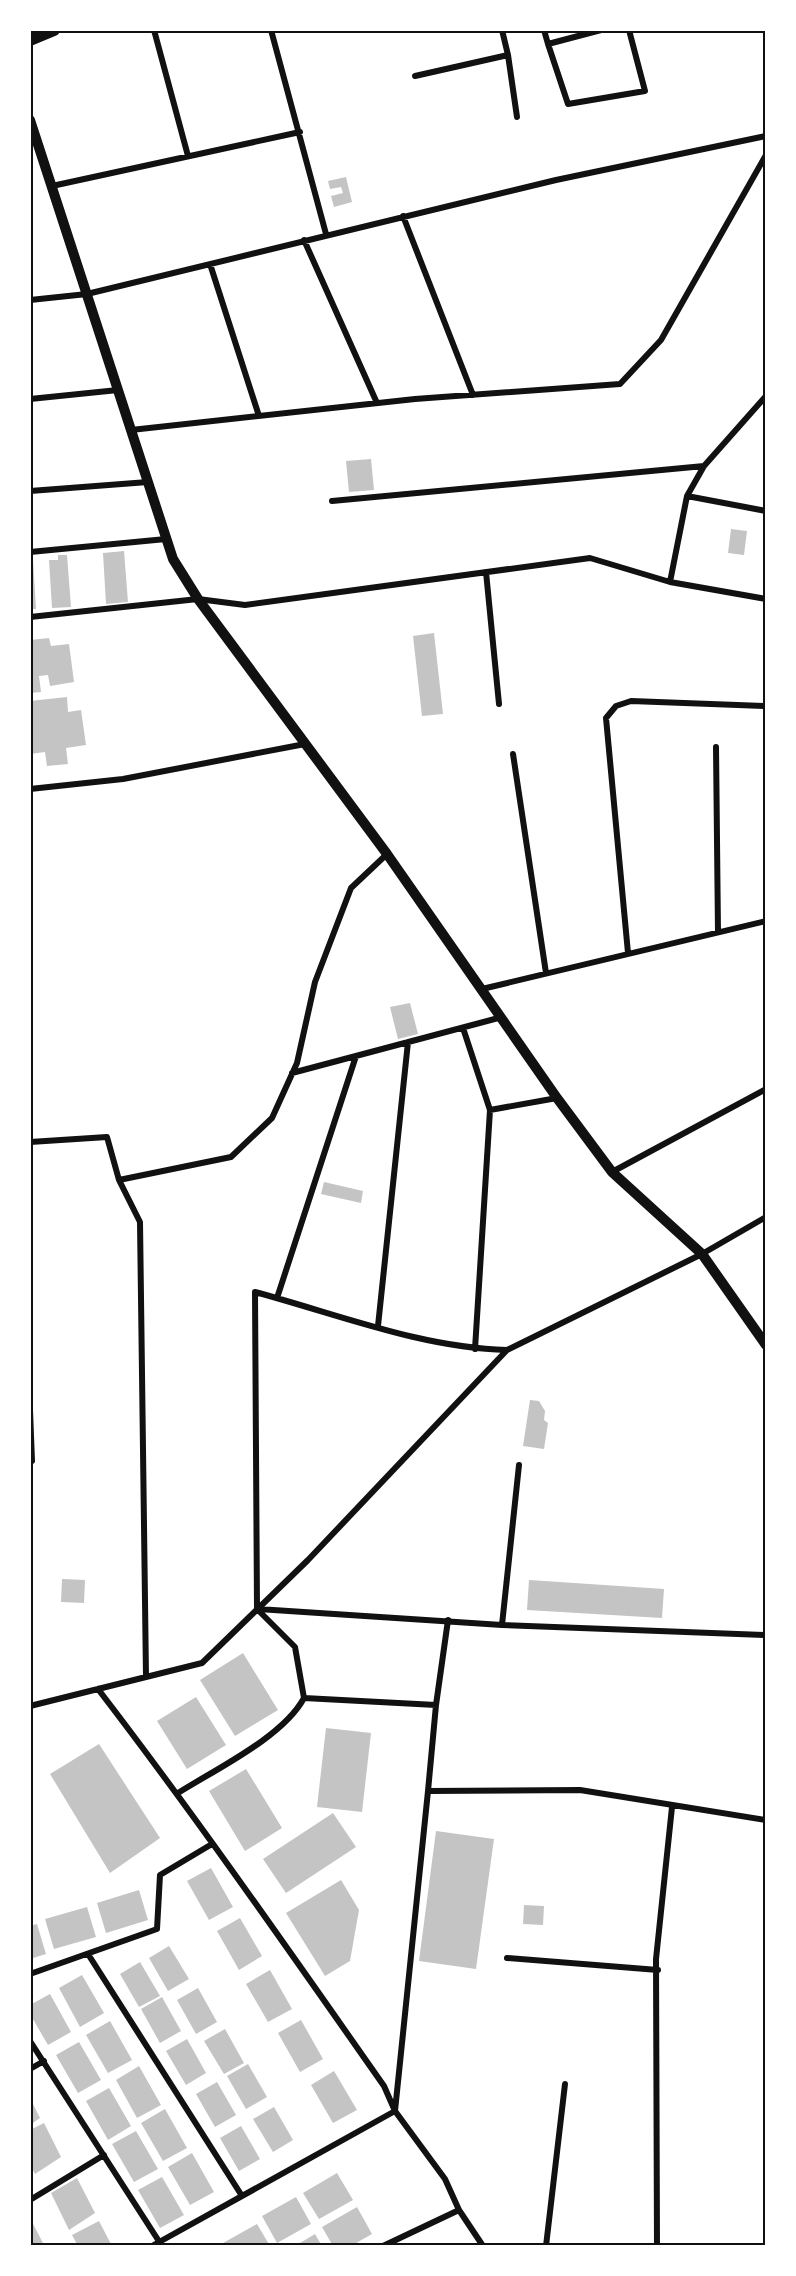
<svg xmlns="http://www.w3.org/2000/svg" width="796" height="2276" font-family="'Varela Round',sans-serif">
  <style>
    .building { fill: #c4c4c4 }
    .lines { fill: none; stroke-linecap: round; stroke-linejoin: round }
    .minor { stroke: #111; stroke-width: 6 }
    .tertiary { stroke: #111; stroke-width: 10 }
    .secondary { stroke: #111; stroke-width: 12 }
    .neatline { fill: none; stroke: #111; stroke-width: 2 }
  </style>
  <rect width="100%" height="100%" fill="#fff"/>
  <path class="building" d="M346 177 352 202 334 207 331 196 343 193 341 187 330 189 328 181Z
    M371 459 374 490 349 492 346 461Z
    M731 529 747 531 744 555 728 553Z
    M124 551 128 602 106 604 103 553Z
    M58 555H67L71 607 52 608 49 560H58Z
    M30 560H33L36 609H30Z
    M434 633 443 714 422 716 413 636Z
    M49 638 51 646 69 644 74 682 50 686 48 675 39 676 41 692 30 693V640Z
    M67 697 68 712 81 710 86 745 66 748 68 764 47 766 45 752 30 754V701Z
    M410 1003 418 1034 398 1039 390 1007Z
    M324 1182 363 1191 361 1203 321 1194Z
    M530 1400 539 1401 545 1411 544 1420 548 1423 544 1449 523 1446Z
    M62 1579 85 1580 84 1603 61 1602Z
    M529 1580 664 1589 662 1618 527 1610Z
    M243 1653 278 1710 235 1736 200 1680Z
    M196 1697 226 1745 187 1769 157 1721Z
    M326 1728 371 1733 362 1812 317 1807Z
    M99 1744 160 1838 110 1873 50 1774Z
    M246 1769 282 1828 245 1851 209 1791Z
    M333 1813 356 1847 286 1893 263 1859Z
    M436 1831 494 1839 476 1969 419 1961Z
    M211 1868 233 1907 209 1920 187 1881Z
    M341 1880 359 1910 350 1961 325 1976 286 1913Z
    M139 1890 148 1920 106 1933 97 1903Z
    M524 1905 544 1906 543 1925 523 1924Z
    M87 1907 96 1937 54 1949 45 1919Z
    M240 1918 262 1956 239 1970 217 1931Z
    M37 1924 46 1954 30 1959V1926Z
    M169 1946 189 1979 168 1991 149 1958Z
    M140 1962 160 1996 139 2007 120 1974Z
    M270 1970 292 2009 268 2022 246 1984Z
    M82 1975 104 2013 80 2027 59 1988Z
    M198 1988 217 2022 196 2034 177 2000Z
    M50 1994 71 2032 48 2045 30 2014V2005Z
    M162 1997 181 2031 160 2043 141 2009Z
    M301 2020 323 2059 300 2072 278 2033Z
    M110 2021 132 2060 108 2073 86 2035Z
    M225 2029 244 2063 224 2074 204 2041Z
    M187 2039 206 2073 186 2085 166 2051Z
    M79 2042 101 2080 78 2093 56 2055Z
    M248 2064 267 2097 246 2109 227 2076Z
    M139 2066 161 2105 137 2118 116 2080Z
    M334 2071 357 2110 333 2123 311 2085Z
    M217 2082 236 2115 215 2127 196 2094Z
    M109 2088 131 2126 108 2140 86 2101Z
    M30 2098 40 2118 30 2125Z
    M274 2107 293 2140 273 2152 253 2119Z
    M165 2109 187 2148 163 2161 141 2123Z
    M44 2123 61 2157 35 2174 30 2164V2130Z
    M241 2126 260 2159 239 2171 220 2138Z
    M136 2131 158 2169 134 2182 112 2144Z
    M192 2153 214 2192 190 2205 168 2167Z
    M337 2173 353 2200 319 2219 303 2193Z
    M162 2177 184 2215 160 2228 138 2190Z
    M77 2178 95 2213 69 2230 51 2193Z
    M296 2197 311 2224 277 2243 262 2216Z
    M357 2207 372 2234 351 2246H333L322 2227Z
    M30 2218 44 2245 42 2246H30Z
    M99 2221 112 2246H78L72 2235Z
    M257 2224 270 2246H224L223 2243Z
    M315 2234 322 2246H295Z"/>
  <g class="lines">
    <path class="minor" d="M154 30 188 156
      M271 30 326 234
      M544 30 548 44 601 30
      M548 44 568 104 645 91 629 30
      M508 55 517 117
      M415 76 508 55 502 30
      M52 186 300 132
      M403 216 473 395
      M304 240 377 403
      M210 264 259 416
      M30 300 87 294 556 180 766 136
      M30 399 118 390
      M131 430 415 399 620 384 661 340 766 155
      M30 491 148 482
      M687 496 766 511
      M332 501 704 466
      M30 552 166 539
      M486 572 499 704
      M670 582 766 599
      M30 617 198 599 245 605 590 558 670 582 687 496 704 466 766 396
      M716 747 718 932
      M513 754 546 973
      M30 789 123 779 305 744
      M628 953 606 718 616 706 631 701 766 706
      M482 989 766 921
      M463 1028 490 1110 475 1349
      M292 1073 502 1017
      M490 1110 557 1098
      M30 1142 107 1137 119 1180 140 1222 146 1677
      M612 1172 766 1089
      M119 1180 231 1157 272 1118 297 1063 315 982 351 888 387 854
      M277 1298 356 1056
      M378 1326 408 1042
      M30 1410 32 1461
      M258 1609 502 1625 766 1635
      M502 1625 519 1465
      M98 1689C197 1818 290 1952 384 2086L395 2111 445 2179 459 2210 483 2246
      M436 1705 304 1698 295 1647 257 1609 255 1292C337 1314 422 1348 507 1350
      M30 1706 202 1663 308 1560 507 1350 702 1254 766 1217
      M428 1791 436 1705 448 1620
      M178 1793C216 1769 283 1737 304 1698
      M88 1954 242 2196
      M507 1958 658 1970
      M30 1974 157 1929 160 1875 212 1844
      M30 2041 162 2246
      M30 2069 44 2061
      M30 2200 104 2155
      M152 2246 395 2111 428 1791 580 1790 766 1820
      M383 2246 459 2210
      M546 2246 565 2084
      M657 2246 656 1959 672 1807"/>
    <path class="tertiary" d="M30 120 173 559 198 599 387 854 557 1098 612 1172 702 1254 766 1345"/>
    <path class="secondary" d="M30 40 54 30"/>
  </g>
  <rect width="796" height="2276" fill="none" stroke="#ffffff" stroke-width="63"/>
  <rect x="32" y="32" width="732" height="2212" class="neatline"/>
</svg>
